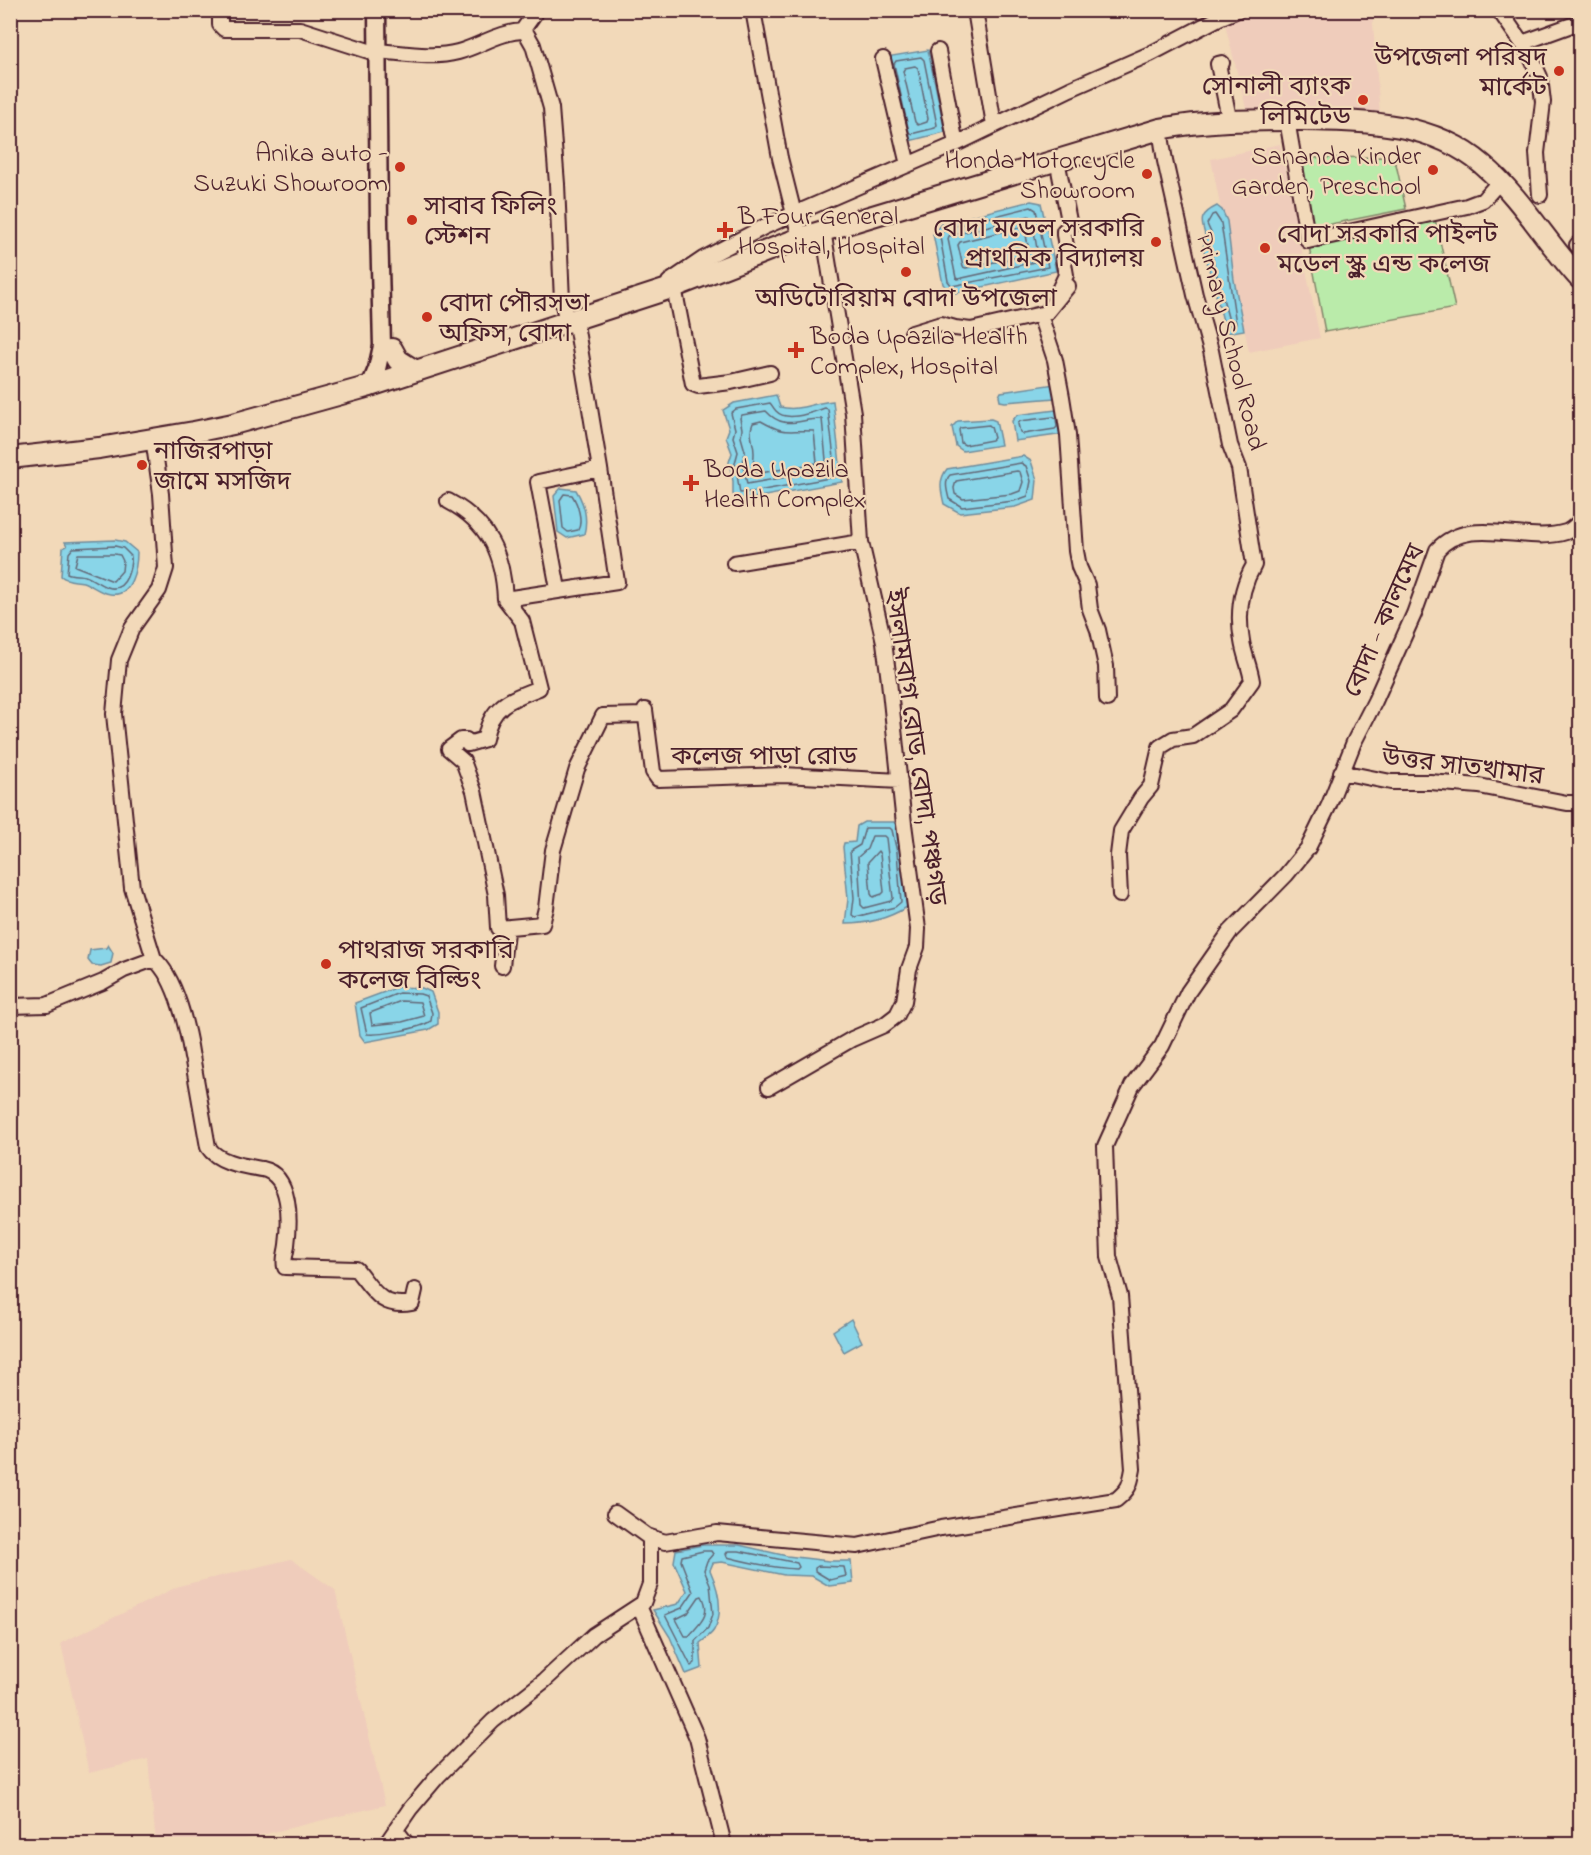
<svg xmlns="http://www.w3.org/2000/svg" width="1591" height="1855" font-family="'Indie Flower','Noto Sans Bengali',sans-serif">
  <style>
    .built { fill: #efccbb }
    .green { fill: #baebaa; stroke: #82856a; stroke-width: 1.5 }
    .water { fill: #89d5e8; stroke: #708c9c; stroke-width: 1.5 }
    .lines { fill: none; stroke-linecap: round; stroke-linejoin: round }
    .shore { stroke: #636877; stroke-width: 1.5 }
    .minor-casing { stroke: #4a1f2b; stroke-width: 18 }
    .major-casing { stroke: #4a1f2b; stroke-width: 21 }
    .highway-casing { stroke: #4a1f2b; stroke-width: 24 }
    .minor { stroke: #f2d9b9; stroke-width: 14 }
    .major { stroke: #f2d9b9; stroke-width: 16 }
    .highway { stroke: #f2d9b9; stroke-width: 20 }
    .poi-dot { fill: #c8321e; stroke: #f2d9b9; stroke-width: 2 }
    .labels { text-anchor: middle; stroke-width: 4.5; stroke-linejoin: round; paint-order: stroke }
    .poi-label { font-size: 26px; fill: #4a1f2b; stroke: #f2d9b9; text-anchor: start }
    .street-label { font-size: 26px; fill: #4a1f2b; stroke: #f2d9b9 }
  </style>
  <rect width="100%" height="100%" fill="#f2d9b9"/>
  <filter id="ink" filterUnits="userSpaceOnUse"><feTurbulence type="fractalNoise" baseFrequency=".0167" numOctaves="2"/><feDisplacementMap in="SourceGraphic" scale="12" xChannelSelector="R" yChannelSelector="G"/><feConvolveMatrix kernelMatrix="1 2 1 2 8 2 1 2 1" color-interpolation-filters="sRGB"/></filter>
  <g filter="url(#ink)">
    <path class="built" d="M1227 10 1372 11 1380 115 1248 116 1222 12Z
      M1280 144 1320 338 1249 352 1211 159Z
      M291 1559 335 1590 385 1805 224 1844H156L148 1759 89 1773 61 1643 179 1586Z"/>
    <path class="green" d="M1385 157 1396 164 1406 209 1311 228 1299 167 1310 158Z
      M1435 219 1455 308 1325 332 1309 246Z"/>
    <path class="water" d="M928 50 945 132 905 142 886 57Z
      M1031 201 1041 203 1056 271 951 294 943 284 933 234 941 224Z
      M1217 206 1222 210 1227 221 1234 280 1244 330 1227 333 1225 328 1203 247C1212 229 1188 220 1217 206Z
      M1055 384 1058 394 1055 398 1005 402 1000 401 999 396 1001 392Z
      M776 395 780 407C800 412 814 402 833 401L842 482 737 501 733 494V481L729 462 732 453 726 437 729 429 723 410 734 403Z
      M1056 410 1061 412 1064 434 1015 441 1012 421 1017 415Z
      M991 419 996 421 1001 445 963 451 956 446 952 427 958 421Z
      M1023 456 1031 461 1037 480 1035 500 1015 507 960 513 944 504C941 491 938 480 947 469Z
      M561 488 576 490C584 503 588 519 584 534L567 538 558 532 554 496Z
      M115 540 125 542 137 552C137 567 132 598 110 594 100 593 92 585 83 582 75 580 68 582 61 576L63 548 67 546 65 542Z
      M864 822H894L898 828 907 907C889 918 866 924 845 924L848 899 843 847 844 843 855 842 857 826Z
      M108 945 113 953 111 963 101 966 92 965 88 960 90 950 106 948Z
      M398 987 422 988 431 992 438 1012V1024L428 1030 365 1042 360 1035 355 1003Z
      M851 1319 862 1342 844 1352 833 1331Z
      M703 1545H739L787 1556 829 1561H851L853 1583 829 1586 812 1576 784 1575 722 1562 713 1563 710 1570C718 1588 724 1612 714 1630 711 1635 705 1639 700 1643L702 1668 686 1674 670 1637 653 1610 678 1604 687 1591 674 1562 676 1550Z"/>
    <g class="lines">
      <path class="shore" d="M921 57 924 60 937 125 935 128 911 134 909 132 894 64 896 61Z
        M915 66 918 68 928 119 927 122 918 125 915 122 903 71 905 68Z
        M1031 207 1036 210 1048 267 952 286 948 281 940 237 944 229Z
        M1215 214 1221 223 1236 324 1234 327 1230 325 1210 249 1211 233 1207 224 1212 215Z
        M1029 216 1033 225 1039 261 958 279 956 278 948 239 949 236Z
        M1022 227 1025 229 1029 252 1028 255 966 268 963 267 958 245 960 242Z
        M770 403C772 405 773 408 776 411 787 423 813 412 825 408L828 409 835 466V477L752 492 740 493 735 463 738 452 733 437 735 429 731 413 736 409Z
        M766 411C785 432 800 418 822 419L827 470 747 484 743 463 745 451 741 437 742 429 740 418 742 415Z
        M1053 417 1056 419 1057 427 1055 429 1023 434 1020 432 1018 424 1020 421Z
        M761 421C787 436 787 429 814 431L817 463 755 474C752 465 754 461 754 453 754 441 748 435 753 423Z
        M989 425 991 427 994 438 992 440 965 445 961 443 959 430 960 428Z
        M1021 463 1026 466 1031 481 1028 496 1014 501 962 507 949 499C947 491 944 481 950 475Z
        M1017 471 1020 472 1023 482 1020 491 1012 494 963 499 955 494 954 488 956 481Z
        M564 494 572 495C578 504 583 521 578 530L568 532 563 528 560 500Z
        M115 546 123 548 131 556C131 567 127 590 111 588 102 587 94 579 85 576 79 574 73 576 67 573L69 553 73 548Z
        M114 554 120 555 123 561 122 571 113 581 75 566 78 554Z
        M865 828H890L892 830 897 852 901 902 895 907 855 917 852 915 854 898 850 851 860 845Z
        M872 836H884L886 838 893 898 891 901 864 908 861 905 858 857 867 849Z
        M878 851 880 854 884 892 882 894 873 897 871 894 868 862Z
        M399 993 420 994 426 996 432 1013 431 1021C418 1029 383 1035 367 1034L361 1008Z
        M401 1001 420 1002 424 1016 402 1022 372 1025 370 1013Z
        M703 1551H711L713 1554 707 1561 704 1570 710 1584 713 1614 708 1628 695 1641V1663L691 1666 665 1615 682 1608 693 1592 681 1561 682 1556Z
        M728 1551H739L797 1563 799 1567 797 1569C773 1568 750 1563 727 1557L726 1554Z
        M818 1566 844 1567 846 1576 830 1580 815 1571V1568Z
        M702 1596C712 1615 700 1623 689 1636H685L676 1619 688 1613 699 1597Z"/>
      <g class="minor-casing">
        <path id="minor" d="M220 10V25L224 29H300L378 54
          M753 10 780 158 800 238
          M975 10 994 125
          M1499 10 1529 53 1540 77 1543 102 1537 153 1540 195
          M522 31 537 10
          M1522 43 1580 22
          M378 51C404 53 432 59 458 52 480 46 501 31 525 31L533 45 551 108 557 184 562 301 567 321
          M938 51 956 144
          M883 59 908 165
          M1222 63 1218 64 1229 118
          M1287 120 1308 241 1467 206 1483 200 1500 181
          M1577 245 1580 242
          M669 282 703 259 764 227 956 144 1070 89 1150 54 1219 18 1238 10
          M674 287 693 384 698 386 731 382 770 373
          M1057 294 1066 275 1063 258 1067 251 1064 235V231L1070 226 1057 160
          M1040 315 1055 360 1062 397 1068 435 1076 551 1079 567 1087 585 1090 609 1098 630 1106 666 1107 699
          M912 333 941 324 955 328 971 330 1046 313 1068 286
          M153 438 161 494 166 568 159 590 132 628 119 660 114 714 132 888 154 959
          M448 501C488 522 503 554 505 599L617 582 600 469
          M734 563 861 542
          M558 589 538 482 600 469 575 318
          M505 599 522 621 539 688C510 699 490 706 485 739L468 744 466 740H461L449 749 463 761 474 791 496 895 498 928 510 927
          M645 710 653 772 658 779 783 775 900 781
          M1341 772 1391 782H1430L1479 786 1567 803H1580
          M1120 895 1118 855 1121 831 1141 798 1151 786 1160 747 1173 739 1193 736 1231 710 1252 681C1250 667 1244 655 1242 641 1237 613 1240 589 1254 565L1239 468 1230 445 1211 351 1195 295 1165 161 1160 129
          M502 966 506 932 510 927 542 924 546 908 553 850 577 769 603 716 645 715
          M10 1006 47 1005 103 982 124 970 154 959C176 977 188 1031 192 1058
          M192 1056 208 1147C218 1163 244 1166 262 1169 292 1175 290 1222 287 1245 286 1254 283 1259 285 1267L356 1269C373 1290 381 1309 412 1303L415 1290
          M769 1087 852 1039 884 1025 897 1015 904 1001 909 969 917 947 918 929 904 824 889 681 884 642 861 542 853 413 823 230
          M615 1513 647 1536 665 1542 717 1533 857 1546 941 1528 1116 1500C1129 1489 1130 1486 1133 1469L1120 1296 1109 1257 1105 1146 1132 1086 1162 1046 1188 992 1230 932 1286 875 1308 848 1329 805 1354 742 1375 701 1414 614 1437 550C1469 514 1525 545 1566 532 1572 530 1576 525 1580 521
          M639 1606 697 1738 724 1844
          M396 1830 407 1844
          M386 1844 410 1809 438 1776 493 1721 544 1681 594 1635 643 1603 650 1584V1537"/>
      </g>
      <g class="major-casing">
        <path id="major" d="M370 386 377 369 382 346 379 226 377 10"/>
      </g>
      <g class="highway-casing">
        <path id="highway" d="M392 349 398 360 414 370
          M10 458 99 448 194 432 233 424 370 386 674 287 800 238 1160 129C1206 120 1250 120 1296 120 1361 121 1431 120 1483 165 1521 197 1546 242 1580 279"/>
      </g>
      <use href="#minor" class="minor"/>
      <use href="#major" class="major"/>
      <use href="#highway" class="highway"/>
    </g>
  </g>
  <g class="poi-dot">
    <circle cx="1559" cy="71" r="6"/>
    <circle cx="1363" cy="100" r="6"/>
    <circle cx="400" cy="167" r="6"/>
    <circle cx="1433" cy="170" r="6"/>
    <circle cx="1147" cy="174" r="6"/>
    <circle cx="412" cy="220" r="6"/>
    <path d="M722 221h6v6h6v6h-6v6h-6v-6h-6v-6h6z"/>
    <circle cx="1156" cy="242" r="6"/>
    <circle cx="1265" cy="248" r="6"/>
    <circle cx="906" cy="272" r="6"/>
    <circle cx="427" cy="317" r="6"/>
    <path d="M793 341h6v6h6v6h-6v6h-6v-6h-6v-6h6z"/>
    <circle cx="142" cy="465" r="6"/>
    <path d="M688 474h6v6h6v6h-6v6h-6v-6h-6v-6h6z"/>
    <circle cx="326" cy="964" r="6"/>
  </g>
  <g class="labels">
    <g class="poi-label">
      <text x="1547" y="65" text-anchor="end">উপজেলা পরিষদ<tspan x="1547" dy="30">মার্কেট</tspan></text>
      <text x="1351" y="94" text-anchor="end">সোনালী ব্যাংক<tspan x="1351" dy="30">লিমিটেড</tspan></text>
      <text x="388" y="161" text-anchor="end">Anika auto -<tspan x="388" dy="30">Suzuki Showroom</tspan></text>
      <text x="1421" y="164" text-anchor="end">Sananda Kinder<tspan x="1421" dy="30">Garden, Preschool</tspan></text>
      <text x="1135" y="168" text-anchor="end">Honda Motorcycle<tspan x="1135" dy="30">Showroom</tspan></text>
      <text x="424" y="214">সাবাব ফিলিং<tspan x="424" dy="30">স্টেশন</tspan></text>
      <text x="738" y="224">B Four General<tspan x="738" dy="30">Hospital, Hospital</tspan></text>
      <text x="1144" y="236" text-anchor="end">বোদা মডেল সরকারি<tspan x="1144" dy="30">প্রাথমিক বিদ্যালয়</tspan></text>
      <text x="1277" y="242">বোদা সরকারি পাইলট<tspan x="1277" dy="30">মডেল স্কুল এন্ড কলেজ</tspan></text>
      <text x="906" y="306" text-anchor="middle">অডিটোরিয়াম বোদা উপজেলা</text>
      <text x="439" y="311">বোদা পৌরসভা<tspan x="439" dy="30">অফিস, বোদা</tspan></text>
      <text x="810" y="344">Boda Upazila Health<tspan x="810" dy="30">Complex, Hospital</tspan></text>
      <text x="154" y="459">নাজিরপাড়া<tspan x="154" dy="30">জামে মসজিদ</tspan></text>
      <text x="704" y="477">Boda Upazila<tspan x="704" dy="30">Health Complex</tspan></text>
      <text x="338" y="958">পাথরাজ সরকারি<tspan x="338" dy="30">কলেজ বিল্ডিং</tspan></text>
    </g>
    <g class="street-label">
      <text transform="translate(1232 341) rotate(76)" y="9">Primary School Road</text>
      <text transform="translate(1383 620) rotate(-66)" y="9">বোদা - কালমেঘ</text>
      <text transform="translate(917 747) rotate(82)" y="9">ইসলামবাগ রোড, বোদা, পঞ্চগড়</text>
      <text x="764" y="764">কলেজ পাড়া রোড</text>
      <text transform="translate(1463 765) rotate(7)" y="9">উত্তর সাতখামার</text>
    </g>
  </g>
  <rect width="1591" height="1855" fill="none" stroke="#f2d9b9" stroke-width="36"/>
  <rect x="18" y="18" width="1555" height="1819" fill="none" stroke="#4a1f2b" stroke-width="2" filter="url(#ink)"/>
</svg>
